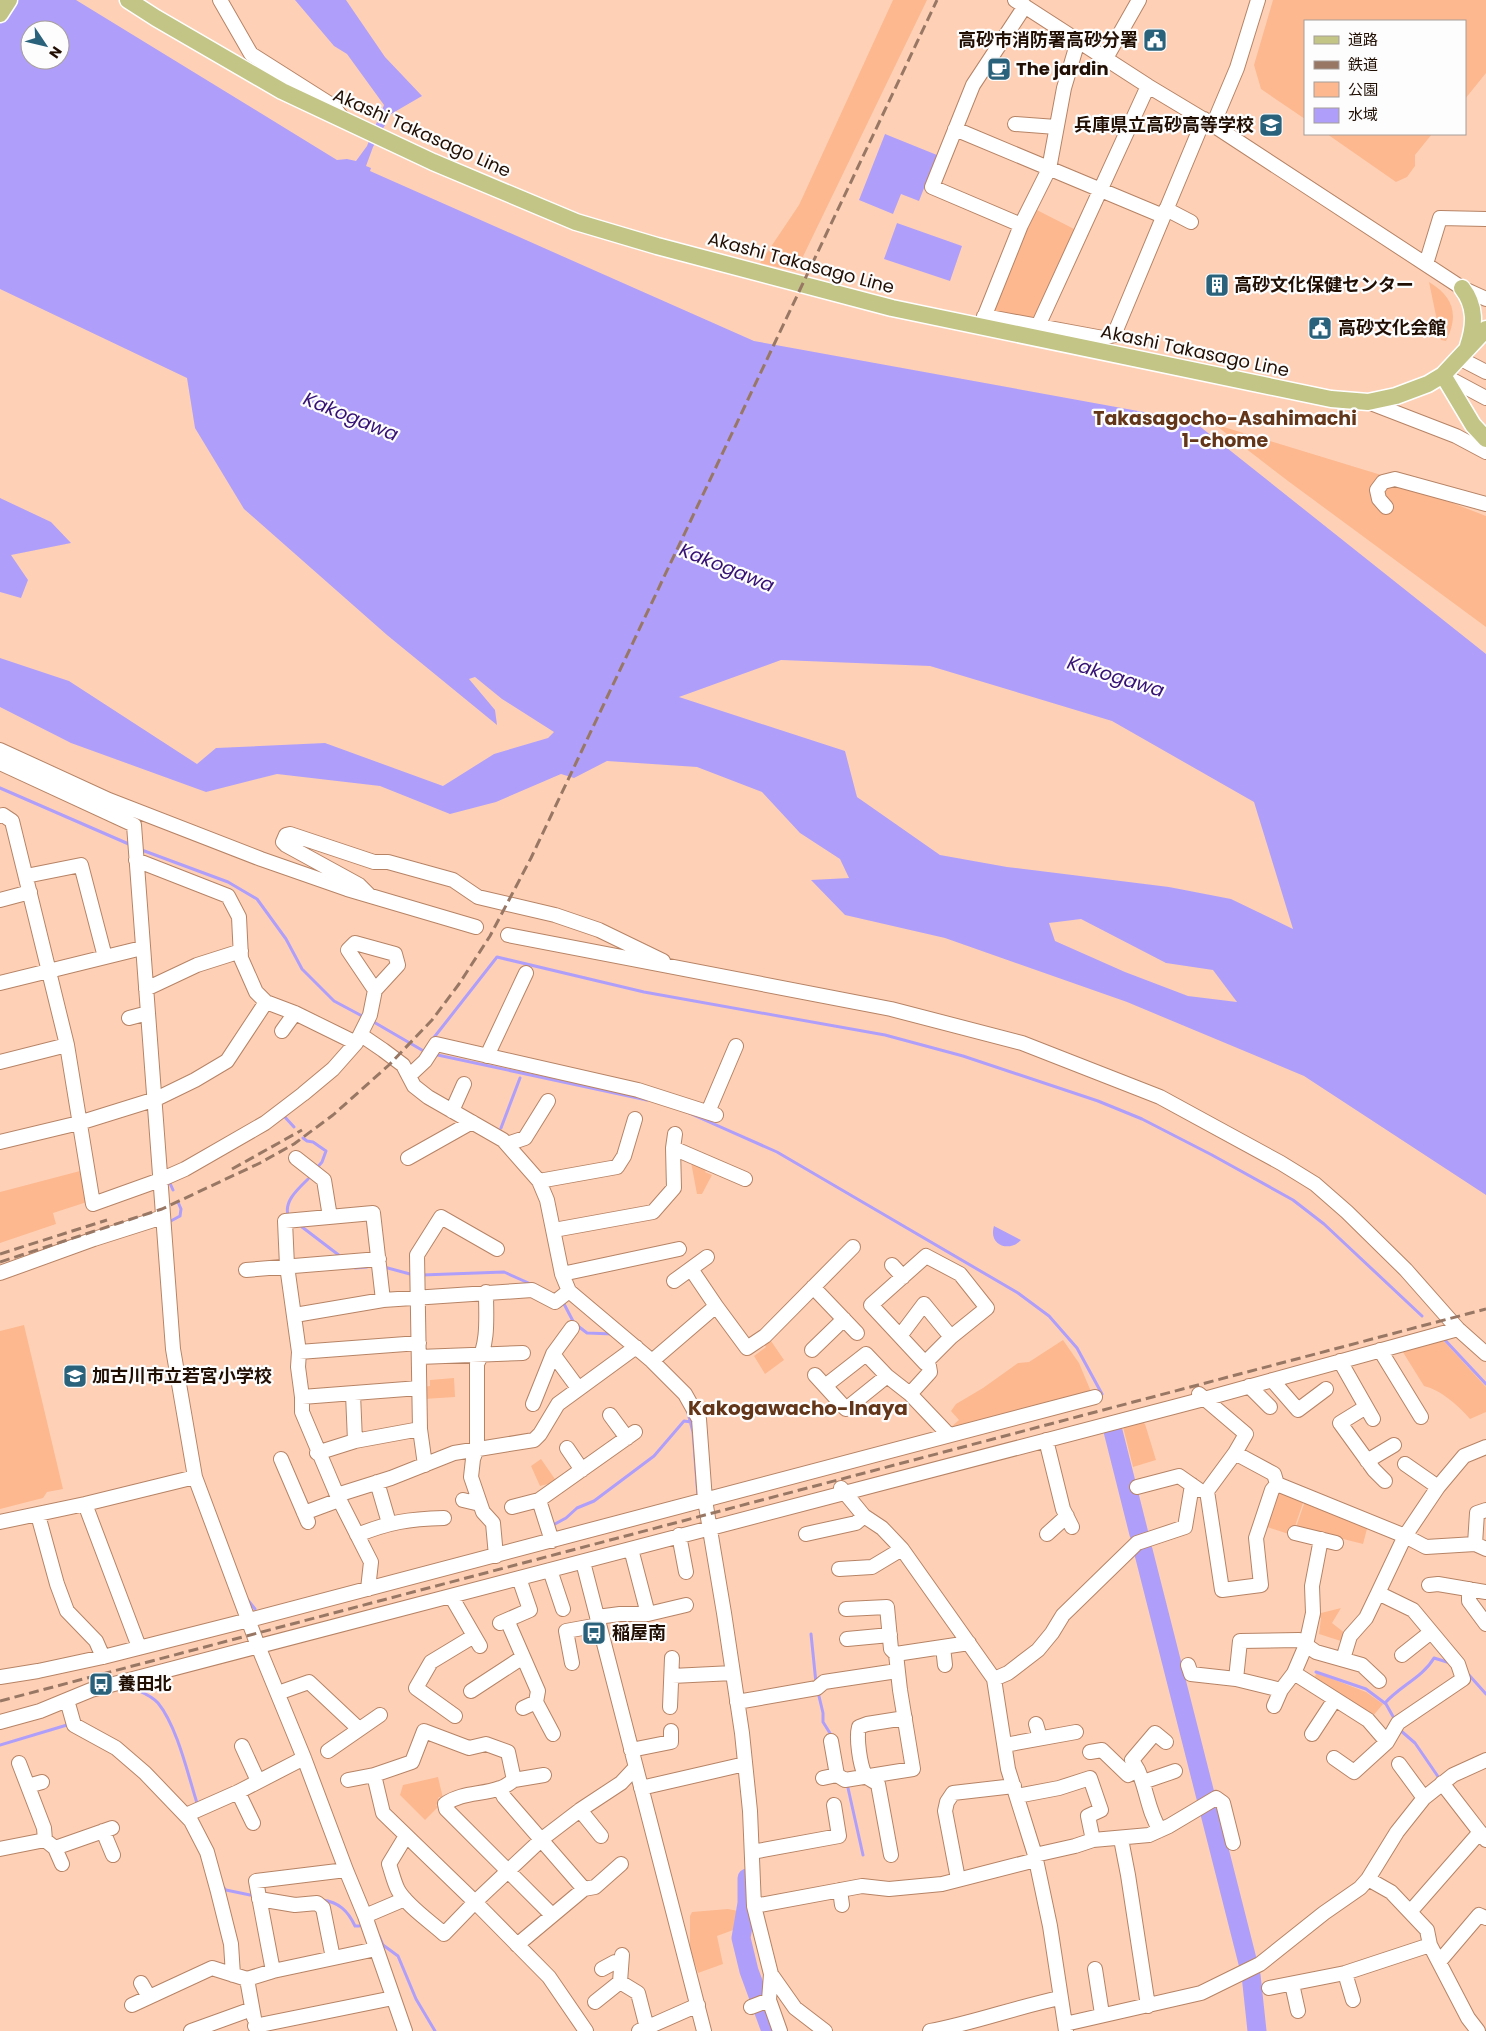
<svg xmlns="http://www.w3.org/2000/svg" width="1486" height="2031" font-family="Poppins,'Noto Sans JP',sans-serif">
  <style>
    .green { fill: #fdb88f }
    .water { fill: #b09ffa; fill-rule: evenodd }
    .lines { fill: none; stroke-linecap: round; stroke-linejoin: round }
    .stream { stroke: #b09ffa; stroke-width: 3 }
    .river { stroke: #b09ffa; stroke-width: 19 }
    .minor-casing { stroke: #b78365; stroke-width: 16 }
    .major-casing { stroke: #fff; stroke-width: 19 }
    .minor { stroke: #fff; stroke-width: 14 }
    .major { stroke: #c2c585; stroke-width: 16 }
    .rail { stroke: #987764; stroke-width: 3; stroke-dasharray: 10 5; stroke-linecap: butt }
    .labels { text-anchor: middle; stroke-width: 4.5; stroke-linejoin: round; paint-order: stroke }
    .poi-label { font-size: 18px; font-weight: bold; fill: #220f04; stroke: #fdfdfd; text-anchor: start }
    .street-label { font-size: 18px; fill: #220f04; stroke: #fdfdfd }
    .water-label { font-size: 19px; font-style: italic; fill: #361275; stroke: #fdfdfd }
    .neighbourhood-label { font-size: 19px; font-weight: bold; fill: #643619; stroke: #fdfdfd }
    .quarter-label { font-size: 20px; font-weight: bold; fill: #643619; stroke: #fdfdfd }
  </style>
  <rect width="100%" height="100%" fill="#fed1b7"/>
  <path class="green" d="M893 0H927L796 271 760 263 799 205Z
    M1273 0H1486V73L1465 99V21H1305V119L1261 89 1254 65Z
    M1327 134H1432L1415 155V166L1407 177 1396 182Z
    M1033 208 1076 230 1035 317 1029 319 991 314Z
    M1429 282C1454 297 1459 315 1446 341L1441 340Z
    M1214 424 1378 474 1486 516V627L1288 481Z
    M691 1162 706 1169 705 1172 712 1175 702 1194H697Z
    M80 1171 87 1202 53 1213 56 1224 0 1243V1192Z
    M24 1325 63 1489 47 1492 43 1498 0 1509V1331Z
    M769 1338 784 1360 765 1374 754 1356 766 1347 763 1343Z
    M1442 1339 1486 1387V1412L1470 1419C1459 1406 1441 1390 1424 1386L1401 1349Z
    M1063 1340 1079 1363 1092 1394 950 1428 959 1420 951 1411 956 1404 983 1388 1018 1363 1029 1362Z
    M454 1378 455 1397 424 1399 423 1387 430 1386V1380Z
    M1142 1422 1145 1424 1156 1460 1133 1467 1123 1427Z
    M541 1459 557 1482 549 1488 548 1484 540 1486 531 1466Z
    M1281 1490 1304 1500 1292 1535 1264 1526 1276 1492Z
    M1305 1501 1368 1525 1363 1544 1296 1527Z
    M1341 1608 1332 1623 1346 1634 1344 1642 1319 1634 1321 1618 1316 1617 1317 1614Z
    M1317 1673 1366 1692 1383 1704 1372 1717 1313 1679Z
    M438 1777 443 1798 439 1797 438 1799 440 1802 436 1805 438 1807 425 1820 400 1795 403 1785Z
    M728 1909 743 1912 744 1926 717 1936 723 1964 698 1973 690 1948V1916L692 1912Z"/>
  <path class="water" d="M0 0H76L337 160 347 159 356 161 367 146 384 105 347 54 334 46 295 0H346L385 57 422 96 391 114 373 147 366 166 371 168 370 171 754 341 1193 421 1486 654V1195L1304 1076 1127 1002 945 938 845 915 811 880 849 878 840 859 800 833 762 792 697 767 607 761 574 778 561 774 496 802 450 814 380 786 277 774 206 792 71 743 0 707V658L69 681 197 764 216 748 325 743 443 786 494 754 548 738 554 732 502 699 475 677 469 679 495 710 497 725 387 635 244 509 195 428 187 378 0 289ZM30 30H60V60H30ZM781 660 930 666 1112 721 1254 802 1293 929 1231 899 1169 887 1007 867 940 855 857 797 845 751 679 697ZM1081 919 1166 963 1213 970 1237 1002 1188 996 1125 972 1055 941 1049 923Z
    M885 134 937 155 919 201 901 194 893 214 859 200Z
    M897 223 962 246 950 281 884 259Z
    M0 498 51 522 71 543 11 555 28 580 21 598 0 592Z
    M994 1226 1021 1240C1009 1253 988 1245 994 1226Z"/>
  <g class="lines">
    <path class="stream" d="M0 788 131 845
      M139 849 228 882 257 899 286 939 302 969 334 1001 364 1017
      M372 1021 427 1053
      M432 1040 497 957 644 992 885 1035 963 1056 1098 1101 1142 1119 1212 1155 1293 1200 1324 1224 1422 1316
      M433 1054 647 1100
      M689 1113 777 1152 1018 1293 1049 1316 1077 1348 1102 1394
      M283 1115 294 1127
      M501 1128 520 1078
      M303 1138 307 1141 313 1142 326 1151 322 1162 316 1169
      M169 1181 173 1190
      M288 1215C284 1201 298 1189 308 1179
      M170 1225 169 1222 180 1216 181 1209 178 1202
      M302 1227 340 1256
      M384 1267 410 1274
      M355 1268 367 1267
      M422 1275 504 1272 533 1285
      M563 1302 574 1323 587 1333 613 1334
      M1444 1339 1486 1384
      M688 1413 693 1432 698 1497
      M553 1525 566 1518 577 1508 594 1501 654 1456 684 1421 691 1422
      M247 1599 255 1609
      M811 1634 816 1683
      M1316 1672 1366 1689 1386 1704 1395 1720
      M1469 1675 1486 1694
      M131 1687C141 1692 151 1695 158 1703 177 1726 188 1775 197 1803
      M818 1692 823 1713V1722L833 1738
      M1385 1703C1400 1686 1423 1677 1434 1658L1447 1662
      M1400 1730 1415 1743 1439 1778
      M0 1745 67 1725
      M848 1788 863 1855
      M222 1886 226 1890 250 1895
      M322 1900C339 1902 348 1911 355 1926H359
      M379 1936 383 1945 398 1956 416 1999 435 2031"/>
    <path class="river" d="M1113 1431 1139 1534
      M1143 1550 1251 1975 1257 2031
      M747 1878V1903L741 1938 749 1971 771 2031"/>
    <g class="minor-casing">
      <path id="minor" d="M220 0 251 54 333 106 344 120
        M1015 0 1148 86 1213 125 1462 288 1486 299
        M1106 58 1139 0
        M1015 124 1056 127
        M1213 125 1237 68 1258 0
        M955 129 1163 216
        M1166 209 1191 222
        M1021 225 932 187 973 85 1025 6
        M1426 264 1440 218 1486 219
        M984 316 1103 338 1114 335 1204 119
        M981 325 1021 225 1049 169 1064 88 1078 41
        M1038 326 1148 86
        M1459 358 1486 372
        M1443 375 1486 398
        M1368 402 1456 436 1486 452
        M1386 507 1379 499 1377 490 1383 482 1395 479 1486 504
        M0 750 109 800 261 859 347 889 476 927
        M0 763 134 825 173 1349 195 1477 258 1646 304 1758 346 1870 365 1916 405 2031
        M0 816 3 815 12 821 67 1045 93 1204 160 1180 185 1169 265 1123 303 1094 333 1069 356 1043 370 1015 375 990 398 965 395 954 355 943 348 950 375 990
        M136 860 228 896 239 917 241 958 256 992 266 1002
        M26 876 81 865 105 957
        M369 895 359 885 286 845 283 842 286 835 290 834 374 862H388L453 880 478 897 555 915 599 930 663 961
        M0 900 30 892
        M508 935 891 1009 1022 1043 1160 1097 1281 1163 1315 1184 1347 1212 1406 1270 1458 1329 1486 1354
        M0 983 142 948
        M146 989 197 965 241 951
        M129 1018 148 1013
        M282 1031 295 1013
        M361 1035 383 1050 403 1065 414 1086 428 1097 503 1140 539 1181 547 1200 562 1274 569 1291 652 1361 685 1394 699 1419 705 1500 724 1613 742 1733 750 1811 754 1906 771 1974 769 2000 780 2031
        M487 1056 526 973
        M0 1062 67 1045
        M409 1076 425 1061 436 1044 638 1090 716 1115
        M452 1111 464 1084
        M708 1112 736 1046
        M0 1142 79 1123 156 1099 195 1080 227 1061 266 1002 295 1013 356 1043
        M507 1144 525 1138 548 1101
        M673 1148 745 1179
        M296 1158 324 1180 330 1217
        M408 1158 472 1122
        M539 1181 617 1167 624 1156 635 1119
        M554 1230 653 1212 674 1188 673 1148 675 1134
        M892 1265 903 1277
        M691 1269 716 1306
        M246 1270 379 1259
        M0 1273 94 1239 163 1217
        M562 1274 679 1249
        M674 1281 707 1257
        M813 1287 857 1333
        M486 1292C486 1317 489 1342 477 1364V1448L473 1459 471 1477 483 1512 493 1523 496 1556
        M295 1315 383 1300 532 1290 555 1302 569 1291
        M900 1336 924 1304 951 1337
        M812 1350 844 1319
        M1380 1350 1421 1417
        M299 1352 419 1343
        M553 1354 578 1388
        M419 1357 523 1353
        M652 1361 716 1306 747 1348 765 1336 853 1247
        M1340 1361 1373 1419
        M815 1375 846 1409 887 1376
        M1272 1380 1298 1410 1326 1389
        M825 1386 866 1354 887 1376 910 1394 949 1435
        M1249 1386 1270 1407
        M353 1394 355 1441
        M910 1394 930 1372 929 1366 925 1363 871 1305 926 1256 960 1274 987 1308 951 1337 925 1363
        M1199 1394 1246 1434 1235 1453 1274 1474 1277 1484 1405 1536 1426 1547 1475 1544 1486 1549
        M302 1397 419 1388
        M533 1404 553 1354 572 1328
        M1366 1407 1340 1423 1374 1470 1385 1481
        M610 1415 627 1438
        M1046 1440 1063 1509 1072 1527
        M567 1448 582 1470
        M317 1453 355 1441 420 1429
        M1235 1453 1207 1491 1222 1590 1261 1585 1256 1538 1272 1490 1277 1484
        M281 1459 308 1522
        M1367 1461 1394 1445
        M1405 1464 1438 1487
        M425 1465 420 1429 417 1255 441 1217 497 1249
        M377 1482 389 1523
        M1137 1487 1179 1476 1199 1490
        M841 1488 864 1516 882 1528 902 1549 994 1679 1008 1769 1035 1855 1050 1926 1066 2031
        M337 1495 391 1478 454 1453 534 1440 540 1434 558 1404 636 1347
        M463 1500 480 1504
        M85 1504 139 1647
        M512 1507 539 1500
        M304 1513 339 1500
        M38 1515 57 1584 67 1611 96 1641 103 1657
        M0 1522 85 1504 195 1477
        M1295 1533 1336 1543
        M806 1534 856 1523 864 1516
        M1047 1534 1067 1516
        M357 1535C390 1522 408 1519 444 1518
        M679 1535 686 1572
        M552 1541 539 1500 635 1432
        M1475 1544 1477 1513 1486 1510
        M631 1549 648 1614
        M583 1562 704 2031
        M839 1569 872 1567 902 1549
        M550 1570 563 1609
        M1429 1585 1438 1584 1486 1592
        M368 1589 371 1562 337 1495 302 1412V1397L298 1367 299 1352 287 1266 285 1221 373 1213 383 1300
        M1469 1589V1601L1486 1624
        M451 1596 480 1646
        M597 1617 620 1614H648L686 1605
        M507 1620 538 1691 536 1702 553 1734
        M500 1623 530 1610 519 1578
        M847 1639 890 1635
        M943 1647 945 1665
        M896 1654 969 1643
        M1402 1655 1431 1632
        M1343 1659 1350 1636 1366 1618 1378 1593
        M572 1663 566 1631 599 1625
        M1188 1665 1191 1674 1236 1679 1281 1690
        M1294 1673 1368 1720 1387 1742
        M672 1676 733 1673
        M0 1677 38 1671 103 1657 249 1620 1095 1397
        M994 1679 1008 1673 1038 1650 1052 1633 1063 1615 1137 1543 1185 1527 1192 1485
        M1236 1679 1240 1641 1299 1640 1316 1652 1362 1665 1379 1681
        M471 1691 523 1657
        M278 1693 309 1682 359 1729
        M67 1700 74 1725 116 1748 145 1773 191 1821 207 1852 218 1892 231 1944 233 1975
        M737 1702 817 1688 824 1682 897 1671
        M1274 1706 1281 1690 1294 1673 1306 1645 1313 1613 1312 1586 1321 1539
        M670 1707 672 1658
        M523 1708 536 1702
        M455 1716 416 1688 431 1662 474 1636
        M0 1722 40 1711 91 1690 1204 1399 1458 1329
        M1036 1724 1040 1738
        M1312 1734 1335 1699
        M831 1741 837 1775
        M1005 1745 1076 1732
        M242 1746 258 1781
        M631 1750 671 1742V1731
        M328 1751 380 1715
        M1090 1752 1102 1750 1128 1775 1138 1770C1147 1790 1148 1812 1160 1830
        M1334 1758 1354 1772 1387 1742 1398 1723 1463 1679 1458 1664 1413 1610 1378 1593 1405 1536 1438 1487 1464 1456 1486 1447
        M19 1763 44 1828 45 1840
        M1399 1764 1424 1798
        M1138 1770 1132 1760 1155 1733 1166 1742
        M374 1775 383 1813 475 1902 444 1934C431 1922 407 1906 398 1890 394 1882 392 1873 389 1864L406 1836
        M823 1778 837 1775 845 1780 913 1769 900 1690 896 1654 891 1649 887 1607 846 1609
        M348 1780 374 1775 412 1762 424 1731 469 1748 486 1744 508 1752 514 1780C510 1783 505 1787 500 1788 482 1795 462 1792 445 1804L446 1809 552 1915
        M514 1780 544 1775
        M1143 1782 1175 1771
        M1442 1783 1486 1840
        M28 1786 42 1782
        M641 1788 745 1764
        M500 1789 504 1797 584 1889 517 1945
        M238 1792 253 1823
        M1017 1796 1059 1788 1090 1778 1101 1810 1088 1816 1093 1840
        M580 1810 601 1836
        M186 1815 238 1792 304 1758
        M103 1831 113 1855
        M1121 1839 1128 1875 1148 2006
        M55 1848 62 1864
        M0 1849 45 1840 55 1848 112 1828
        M752 1852 839 1836 834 1805
        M891 1855 878 1784C874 1781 868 1779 865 1775 860 1765 856 1738 859 1727L867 1724 905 1718
        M1035 1855 1075 1846 1093 1840 1149 1835 1169 1826 1216 1798 1223 1803 1233 1843
        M958 1879 945 1811 947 1802 953 1793 1014 1786
        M1368 1879 1391 1892 1427 1930 1430 1945 1468 2018 1478 2031
        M584 1889 595 1887 621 1864
        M840 1890 842 1905
        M259 1899 295 1905 317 1903 323 1908 333 1958
        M754 1906 862 1886 889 1889 942 1884 1036 1860
        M1410 1912 1480 1832
        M365 1916 405 1899
        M622 1955 620 1982 638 1993 647 2028
        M1439 1962 1479 1915 1486 1918
        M602 1969 615 1962H621
        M1095 1969 1102 2014
        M273 1971 256 1881 346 1870
        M1345 1973 1353 2000
        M771 1974 795 2008 825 2031
        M247 1979 254 2018
        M141 1983 149 1997
        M1292 1984 1298 2011
        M1269 1988 1345 1973 1430 1945
        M595 2002 620 1982
        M132 2005 212 1968 247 1979 273 1971 376 1949
        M751 2007 769 2000
        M1065 2024 1201 1993 1260 1964 1324 1913 1360 1888 1368 1879 1397 1832 1424 1798 1453 1775 1486 1760
        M255 2026 393 1998
        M191 2031 252 2009
        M586 2031 549 1977 475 1902 542 1839 580 1810 621 1783 636 1767
        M639 2031 698 2005
        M930 2031C974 2023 1016 2007 1060 1998"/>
    </g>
    <g class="major-casing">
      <path id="major" d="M128 0 156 18 282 91 433 162 576 222 657 246 892 308 1331 399 1368 402 1396 396 1428 384 1443 375 1486 329
        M0 14 9 0
        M1462 288C1476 306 1475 325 1468 346
        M1443 375 1473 425 1486 439"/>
    </g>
    <use href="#minor" class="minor"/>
    <use href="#major" class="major"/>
    <path class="rail" d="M232 1169 302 1130
      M0 1254 107 1220
      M0 1262 162 1209 260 1163 294 1144 333 1115 389 1065 432 1020 459 984 490 936 531 858 937 0
      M0 1701 1486 1309"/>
  </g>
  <defs>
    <g id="civic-square" transform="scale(1.25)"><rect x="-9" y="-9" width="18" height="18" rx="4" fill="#2a627c" stroke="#fdfdfd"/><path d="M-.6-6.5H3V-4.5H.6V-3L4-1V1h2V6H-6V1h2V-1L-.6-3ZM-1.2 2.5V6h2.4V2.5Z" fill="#fff"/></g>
    <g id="cafe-square" transform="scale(1.25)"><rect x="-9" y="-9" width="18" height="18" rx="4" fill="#2a627c" stroke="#fdfdfd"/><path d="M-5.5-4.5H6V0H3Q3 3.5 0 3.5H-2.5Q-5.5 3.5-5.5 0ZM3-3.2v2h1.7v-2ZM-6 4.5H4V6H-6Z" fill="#fff"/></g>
    <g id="school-square" transform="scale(1.25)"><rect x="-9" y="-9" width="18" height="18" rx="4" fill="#2a627c" stroke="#fdfdfd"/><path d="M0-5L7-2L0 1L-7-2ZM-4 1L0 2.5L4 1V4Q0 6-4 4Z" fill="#fff"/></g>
    <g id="building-square" transform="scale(1.25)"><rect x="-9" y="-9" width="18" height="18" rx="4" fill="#2a627c" stroke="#fdfdfd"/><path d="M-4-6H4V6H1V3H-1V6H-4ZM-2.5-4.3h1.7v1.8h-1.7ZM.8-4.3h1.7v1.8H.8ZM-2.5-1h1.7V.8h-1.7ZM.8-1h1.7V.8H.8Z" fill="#fff"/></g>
    <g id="bus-square" transform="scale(1.25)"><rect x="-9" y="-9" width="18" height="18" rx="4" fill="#2a627c" stroke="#fdfdfd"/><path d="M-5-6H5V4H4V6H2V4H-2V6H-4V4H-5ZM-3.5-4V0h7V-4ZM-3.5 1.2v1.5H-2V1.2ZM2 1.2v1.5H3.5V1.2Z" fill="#fff"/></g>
  </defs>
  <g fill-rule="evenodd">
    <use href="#civic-square" x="1155" y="40"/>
    <use href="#cafe-square" x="999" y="69"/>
    <use href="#school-square" x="1271" y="125"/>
    <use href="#building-square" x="1217" y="285"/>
    <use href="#civic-square" x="1320" y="328"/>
    <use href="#school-square" x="75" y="1376"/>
    <use href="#bus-square" x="594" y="1633"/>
    <use href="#bus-square" x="101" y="1684"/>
  </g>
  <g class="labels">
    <g class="poi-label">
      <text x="1138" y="46" text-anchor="end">高砂市消防署高砂分署</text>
      <text x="1016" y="75">The jardin</text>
      <text x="1254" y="131" text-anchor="end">兵庫県立高砂高等学校</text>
      <text x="1234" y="291">高砂文化保健センター</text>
      <text x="1338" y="334">高砂文化会館</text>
      <text x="92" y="1382">加古川市立若宮小学校</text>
      <text x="612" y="1639">稲屋南</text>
      <text x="118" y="1690">養田北</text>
    </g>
    <g class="street-label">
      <text transform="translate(422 133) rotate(24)" y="6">Akashi Takasago Line</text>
      <text transform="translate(801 263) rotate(15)" y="6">Akashi Takasago Line</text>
      <text transform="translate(1195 351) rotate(12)" y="6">Akashi Takasago Line</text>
    </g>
    <g class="water-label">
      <text transform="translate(351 416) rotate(22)" y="7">Kakogawa</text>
      <text transform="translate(727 567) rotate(22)" y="7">Kakogawa</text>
      <text transform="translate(1116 676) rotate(17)" y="7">Kakogawa</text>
    </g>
    <g class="neighbourhood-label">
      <text x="1225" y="425">Takasagocho-Asahimachi<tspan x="1225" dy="22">1-chome</tspan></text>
    </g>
    <g class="quarter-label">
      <text x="798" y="1415">Kakogawacho-Inaya</text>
    </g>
  </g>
  <rect x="1304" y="20" width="162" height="115" fill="#fdfdfd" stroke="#a59e99"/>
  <rect x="1314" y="36" width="25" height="8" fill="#c2c585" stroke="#a59e99"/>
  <text x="1348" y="45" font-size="15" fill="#220f04">道路</text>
  <rect x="1314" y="61" width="25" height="8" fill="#987764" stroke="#a59e99"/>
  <text x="1348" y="70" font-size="15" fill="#220f04">鉄道</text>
  <rect x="1314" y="82" width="25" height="15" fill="#fdb88f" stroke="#a59e99"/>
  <text x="1348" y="95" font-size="15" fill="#220f04">公園</text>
  <rect x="1314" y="108" width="25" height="15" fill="#b09ffa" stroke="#a59e99"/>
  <text x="1348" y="120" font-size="15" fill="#220f04">水域</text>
  <g transform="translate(45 45) rotate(125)"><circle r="24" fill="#fdfdfd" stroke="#a59e99"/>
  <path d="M0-4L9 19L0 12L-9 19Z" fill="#2a627c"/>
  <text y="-8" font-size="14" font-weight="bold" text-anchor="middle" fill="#220f04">N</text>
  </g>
</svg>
